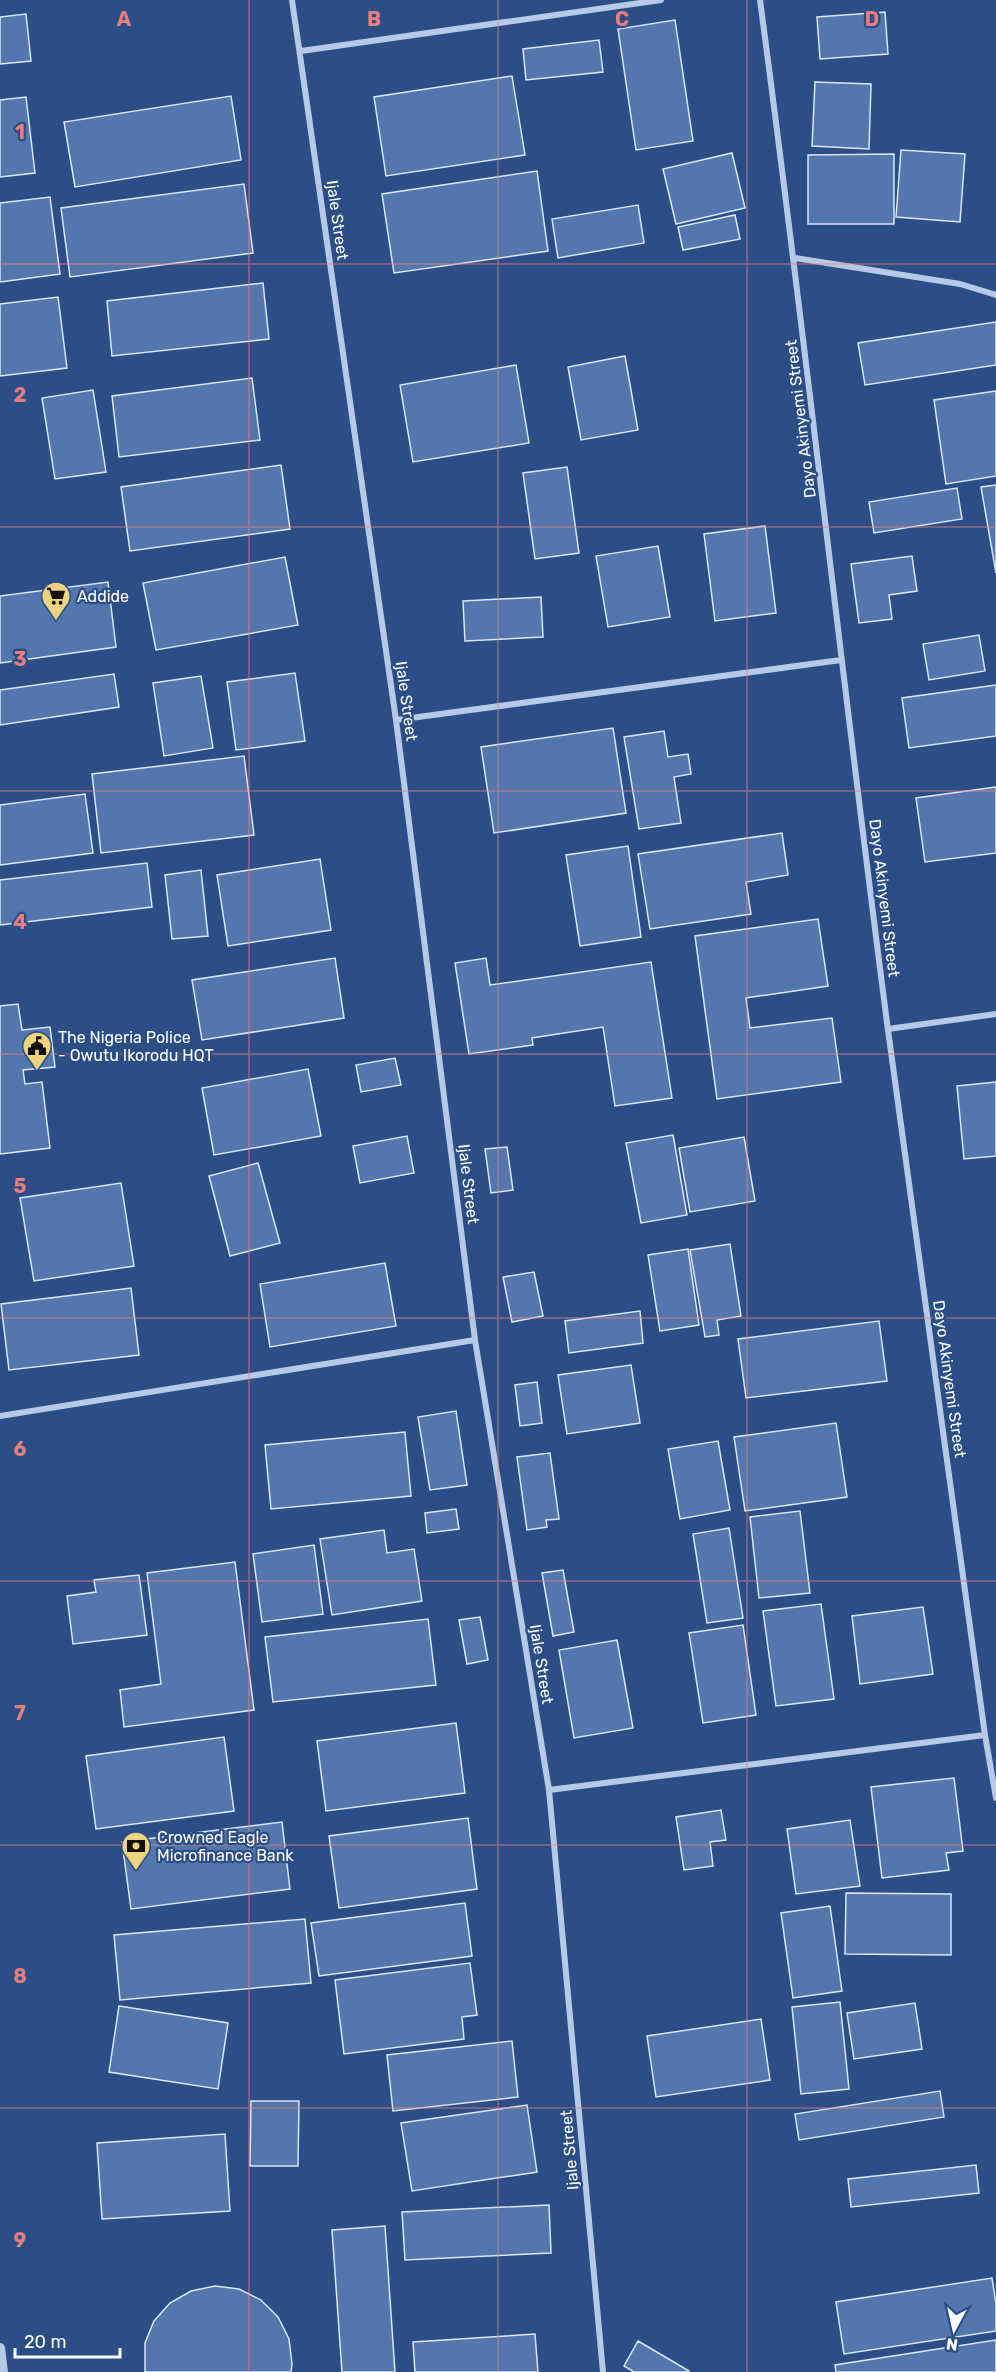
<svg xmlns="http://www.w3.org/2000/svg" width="996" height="2372" font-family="Rubik,sans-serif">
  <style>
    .building { fill: #5377ad; stroke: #dae5f6; stroke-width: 1.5 }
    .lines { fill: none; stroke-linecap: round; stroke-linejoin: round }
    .minor { stroke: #b6cae7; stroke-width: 6 }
    .tertiary { stroke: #b6cae7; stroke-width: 10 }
    .grid { fill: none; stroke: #e67e7e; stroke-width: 1.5; stroke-opacity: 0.55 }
    .labels { text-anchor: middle; stroke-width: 4.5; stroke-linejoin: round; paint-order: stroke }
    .street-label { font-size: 16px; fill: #fff; stroke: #2b4e86 }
    .poi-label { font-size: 16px; fill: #fff; stroke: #2b4e86; text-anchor: start }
    .grid-label { font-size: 20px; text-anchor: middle; font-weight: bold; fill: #e67e7e; stroke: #2b4e86; stroke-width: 4.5; stroke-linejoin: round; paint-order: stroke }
  </style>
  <rect width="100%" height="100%" fill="#2b4e86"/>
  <path class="building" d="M885 12 888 54 820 59 817 17Z
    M26 14 31 61 0 64V17Z
    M675 20 693 141 636 150 618 29Z
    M599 40 603 72 526 80 523 49Z
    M512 76 525 155 386 176 374 97Z
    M815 82 871 84 869 149 812 146Z
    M231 96 241 160 75 187 64 122Z
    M26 97 35 173 0 177V100Z
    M901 150 965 154 960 222 896 217Z
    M732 153 745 208 676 224 663 169Z
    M894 154V224H808V155Z
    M537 171 548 251 394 273 382 194Z
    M244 184 253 253 70 277 61 208Z
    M50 197 60 274 0 282V203Z
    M638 205 644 243 558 258 552 219Z
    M735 215 740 239 683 250 678 227Z
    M263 283 269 339 112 356 107 301Z
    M58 297 67 368 0 376V304Z
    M996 322V365L865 385 858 343Z
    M625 356 638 430 581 440 568 367Z
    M516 365 529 443 413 462 400 385Z
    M252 378 260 440 119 457 112 396Z
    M93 390 106 472 55 479 42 398Z
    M996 391V476L946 484 934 400Z
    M281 465 290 529 130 551 121 487Z
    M567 467 579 553 535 559 523 473Z
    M996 485V573L981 487Z
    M957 488 962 519 874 533 869 502Z
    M765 526 776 613 715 621 704 534Z
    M658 546 670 617 608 627 596 556Z
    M912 556 917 591 889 595 892 619 859 623 851 564Z
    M285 557 298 625 156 650 143 583Z
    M108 582 116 647 0 663V596Z
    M541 597 543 637 465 641 463 601Z
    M979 635 985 671 929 680 923 644Z
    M295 673 305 741 236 750 227 682Z
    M114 674 119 707 0 725V690Z
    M201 676 213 748 164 756 153 683Z
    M996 685V736L909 748 902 698Z
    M613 728 626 813 494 833 481 747Z
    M664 731 668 757 688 754 691 774 674 777 681 823 639 829 624 737Z
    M244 756 254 835 101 853 92 774Z
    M996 787V853L925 862 916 798Z
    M85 794 93 853 0 865V805Z
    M782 833 788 875 746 882 751 914 650 929 638 854Z
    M628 846 641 937 580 946 566 855Z
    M320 859 331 930 228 946 217 875Z
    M147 863 152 907 0 925V880Z
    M201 870 208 936 172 939 165 875Z
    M818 919 828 986 746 998 750 1028 832 1018 841 1082 717 1099 695 936Z
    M335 958 344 1018 202 1040 192 980Z
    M486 958 490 985 651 962 672 1098 615 1106 603 1027 532 1038 533 1045 469 1054 455 963Z
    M18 1004 22 1030 50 1027 55 1067 23 1070 25 1084 42 1082 50 1148 0 1154V1006Z
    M395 1058 401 1085 361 1092 356 1065Z
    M308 1069 321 1136 214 1155 202 1088Z
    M996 1082V1156L964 1159 957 1086Z
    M673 1135 687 1215 641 1223 626 1143Z
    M407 1136 414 1173 360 1183 353 1146Z
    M744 1137 755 1201 690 1212 679 1148Z
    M507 1147 513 1190 491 1193 485 1149Z
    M258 1163 280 1243 230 1256 209 1176Z
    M121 1183 134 1266 34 1281 20 1198Z
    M730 1244 741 1316 717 1320 719 1335 705 1337 690 1250Z
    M688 1249 699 1325 660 1331 648 1255Z
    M385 1263 396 1326 270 1347 260 1284Z
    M534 1272 543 1316 512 1322 503 1277Z
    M131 1288 139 1355 9 1370 1 1304Z
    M640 1311 643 1343 569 1353 565 1321Z
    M879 1321 887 1381 746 1398 738 1339Z
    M631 1365 640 1423 567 1434 558 1375Z
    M537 1382 542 1423 520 1426 515 1385Z
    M456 1411 467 1485 430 1490 418 1417Z
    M836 1423 847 1497 745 1511 734 1437Z
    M405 1432 411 1496 271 1509 265 1445Z
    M718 1441 730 1510 680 1519 668 1449Z
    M550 1453 559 1519 546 1520 547 1527 527 1530 517 1457Z
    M456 1509 459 1529 427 1533 425 1513Z
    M800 1511 810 1593 759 1598 750 1517Z
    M729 1528 743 1618 707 1623 693 1534Z
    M384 1530 387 1553 414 1549 422 1601 332 1615 320 1539Z
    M314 1545 323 1614 262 1622 253 1554Z
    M235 1562 254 1710 124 1727 120 1690 161 1684 147 1573Z
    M563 1570 574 1632 553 1636 542 1573Z
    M139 1575 147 1635 73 1644 67 1596 96 1592 94 1580Z
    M821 1604 834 1699 776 1706 763 1611Z
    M923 1607 933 1674 860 1684 852 1616Z
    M480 1617 488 1660 467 1664 459 1620Z
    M428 1619 436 1685 273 1702 265 1637Z
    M743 1625 756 1715 703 1723 689 1633Z
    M617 1640 633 1728 574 1738 559 1650Z
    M456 1723 465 1793 326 1811 317 1741Z
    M224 1737 234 1811 96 1829 86 1756Z
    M954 1778 963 1851 946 1853 949 1870 882 1878 871 1787Z
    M721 1810 726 1840 710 1842 713 1866 684 1870 676 1817Z
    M468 1818 477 1889 339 1908 329 1836Z
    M850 1820 860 1886 796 1894 787 1829Z
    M282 1822 290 1889 131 1909 122 1842Z
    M846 1893 951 1894V1955L845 1954Z
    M465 1903 472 1956 319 1976 311 1923Z
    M830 1906 842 1991 793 1998 781 1913Z
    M305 1919 311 1983 120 2000 114 1935Z
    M470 1963 477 2015 462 2017 464 2039 344 2054 335 1980Z
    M840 2002 849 2089 801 2094 792 2007Z
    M915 2003 922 2049 854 2059 847 2013Z
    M119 2006 228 2023 218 2089 109 2072Z
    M761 2019 770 2080 656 2097 647 2036Z
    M512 2041 518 2097 393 2111 387 2055Z
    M940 2091 944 2117 799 2140 795 2114Z
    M251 2101H299L298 2166H250Z
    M527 2105 537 2172 412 2191 401 2123Z
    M225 2134 230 2211 102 2219 97 2143Z
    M976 2165 979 2193 851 2207 848 2179Z
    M549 2205 551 2253 405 2260 402 2212Z
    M385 2226 395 2372H342L332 2230Z
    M992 2278 996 2304V2331L844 2354 836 2302Z
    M215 2286 239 2289 261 2300 278 2317 289 2339 292 2364 291 2372H145V2343L154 2321 170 2303 191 2291Z
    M535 2334 538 2372H415L413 2342Z
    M996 2340V2372H836L835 2365Z
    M638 2341 689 2371 688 2372H634L624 2366Z"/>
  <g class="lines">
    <path class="minor" d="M292 0 396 720 475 1340 549 1790 603 2372
      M760 0C806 343 843 687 888 1030 919 1265 953 1500 985 1735L996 1798
      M301 51 661 0
      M795 258 960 284 996 295
      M396 720 841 660
      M888 1029 996 1014
      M0 1416 475 1340
      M549 1790 985 1735"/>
    <path class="tertiary" d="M0 2348 3 2372"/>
  </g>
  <path class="grid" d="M249 0V2372M498 0V2372M747 0V2372M0 264H996M0 527H996M0 791H996M0 1054H996M0 1318H996M0 1581H996M0 1845H996M0 2108H996"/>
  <defs>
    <g id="supermarket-pin" transform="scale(1.5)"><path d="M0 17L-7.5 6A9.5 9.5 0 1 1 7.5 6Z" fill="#edd37e" stroke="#2b4e86"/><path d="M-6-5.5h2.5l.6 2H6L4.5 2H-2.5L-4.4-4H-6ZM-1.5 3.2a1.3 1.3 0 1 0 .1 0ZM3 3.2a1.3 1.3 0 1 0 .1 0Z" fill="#111"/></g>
    <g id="civic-pin" transform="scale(1.5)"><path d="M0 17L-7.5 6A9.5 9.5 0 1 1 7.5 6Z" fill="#edd37e" stroke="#2b4e86"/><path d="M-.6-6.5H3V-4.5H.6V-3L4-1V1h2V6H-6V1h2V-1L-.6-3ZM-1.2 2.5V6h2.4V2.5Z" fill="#111"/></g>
    <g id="bank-pin" transform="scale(1.5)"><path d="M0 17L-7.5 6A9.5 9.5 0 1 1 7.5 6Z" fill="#edd37e" stroke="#2b4e86"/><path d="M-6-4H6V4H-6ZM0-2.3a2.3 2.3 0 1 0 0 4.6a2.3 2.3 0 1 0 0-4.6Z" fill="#111"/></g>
  </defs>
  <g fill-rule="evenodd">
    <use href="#supermarket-pin" x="56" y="596"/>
    <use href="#civic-pin" x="37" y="1046"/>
    <use href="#bank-pin" x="136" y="1846"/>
  </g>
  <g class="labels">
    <g class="street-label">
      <text transform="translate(338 220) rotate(82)" y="6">Ijale Street</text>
      <text transform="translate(800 419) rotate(-97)" y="6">Dayo Akinyemi Street</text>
      <text transform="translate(407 701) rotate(82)" y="6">Ijale Street</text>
      <text transform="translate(885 898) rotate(83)" y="6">Dayo Akinyemi Street</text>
      <text transform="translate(469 1184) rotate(83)" y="6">Ijale Street</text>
      <text transform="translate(950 1379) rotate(82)" y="6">Dayo Akinyemi Street</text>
      <text transform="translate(542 1664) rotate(81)" y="6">Ijale Street</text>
      <text transform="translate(569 2150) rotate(-95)" y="6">Ijale Street</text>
    </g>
    <g class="poi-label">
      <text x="77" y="602">Addide</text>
      <text x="58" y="1043">The Nigeria Police<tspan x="58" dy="18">- Owutu Ikorodu HQT</tspan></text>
      <text x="157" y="1843">Crowned Eagle<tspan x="157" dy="18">Microfinance Bank</tspan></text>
    </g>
  </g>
  <g class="grid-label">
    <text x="124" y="26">A</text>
    <text x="374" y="26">B</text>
    <text x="622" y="26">C</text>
    <text x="872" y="26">D</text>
    <text x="20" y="139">1</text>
    <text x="20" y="402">2</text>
    <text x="20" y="666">3</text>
    <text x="20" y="929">4</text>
    <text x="20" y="1193">5</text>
    <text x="20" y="1456">6</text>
    <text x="20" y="1720">7</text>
    <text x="20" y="1983">8</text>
    <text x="20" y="2247">9</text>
  </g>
  <g transform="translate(954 2330) rotate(188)" stroke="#2b4e86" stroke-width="4.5" paint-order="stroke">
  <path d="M0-4.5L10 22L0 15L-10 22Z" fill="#ffffff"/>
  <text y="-9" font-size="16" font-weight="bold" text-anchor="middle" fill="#ffffff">N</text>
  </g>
  <path d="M15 2348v9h105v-9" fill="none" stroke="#ffffff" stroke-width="3"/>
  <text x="24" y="2348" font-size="18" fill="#ffffff" stroke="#2b4e86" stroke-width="4.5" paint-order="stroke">20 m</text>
</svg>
